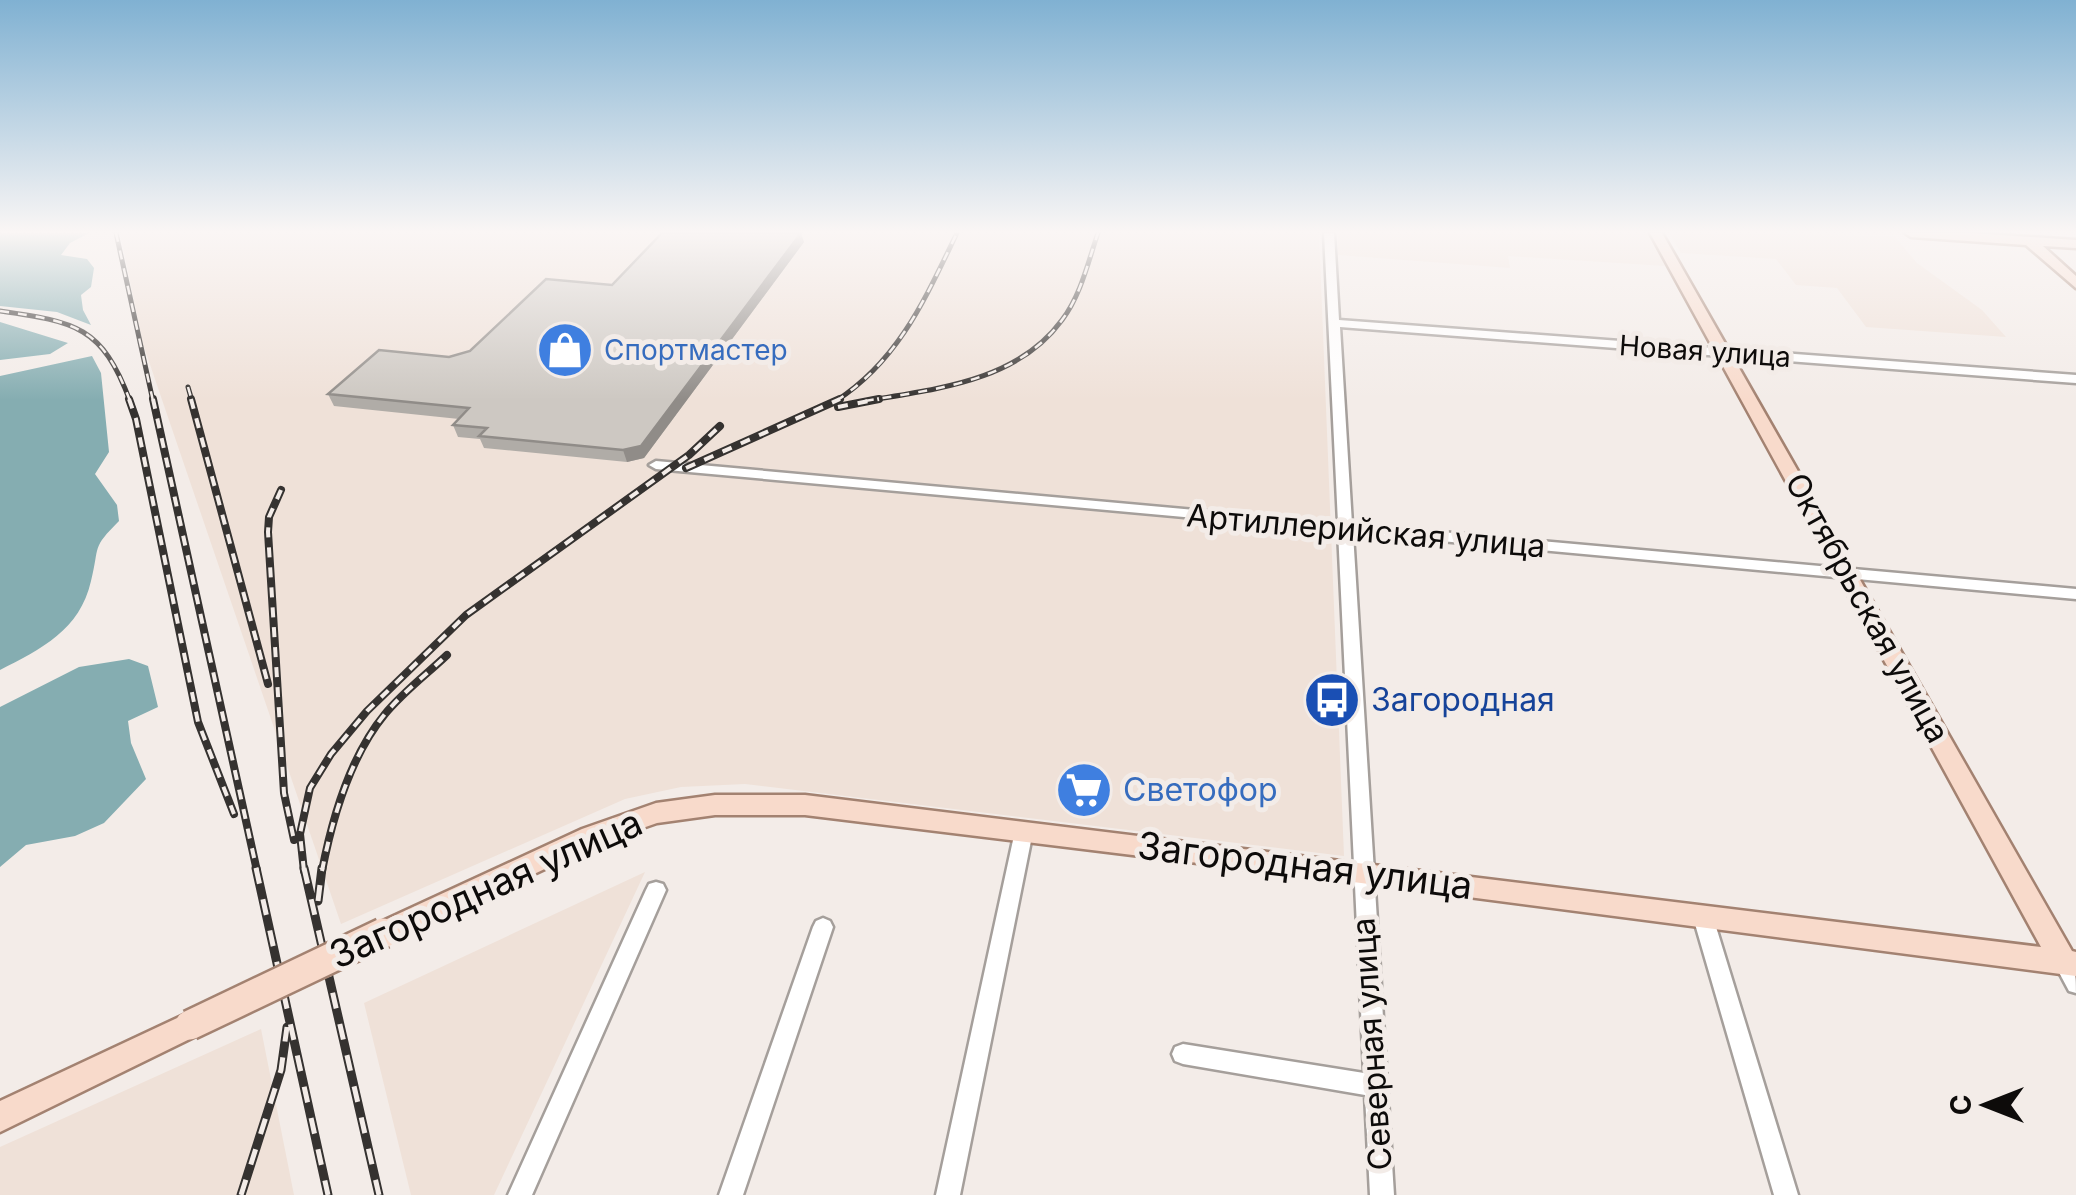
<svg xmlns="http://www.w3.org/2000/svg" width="2076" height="1195" font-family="Inter,sans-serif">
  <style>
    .built { fill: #efe1d8 }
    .water { fill: #85adb1 }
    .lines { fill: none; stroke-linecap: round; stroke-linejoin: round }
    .minor-casing { stroke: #a59f9b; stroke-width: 5 }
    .major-casing { stroke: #a38271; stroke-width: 5 }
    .minor { fill: #fff; fill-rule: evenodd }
    .major { fill: #f8dacb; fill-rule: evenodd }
    .rail-far2-casing { stroke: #353230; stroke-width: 5 }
    .rail-far1-casing { stroke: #353230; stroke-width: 8 }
    .rail-casing { stroke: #353230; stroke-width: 9 }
    .rail-far2 { stroke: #f3ece8; stroke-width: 2.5; stroke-dasharray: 9; stroke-linecap: butt }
    .rail-far1 { stroke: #f3ece8; stroke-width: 4; stroke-dasharray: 10; stroke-linecap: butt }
    .rail { stroke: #f3ece8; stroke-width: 5; stroke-dasharray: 16; stroke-linecap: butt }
    .major-bridge-casing { stroke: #a38271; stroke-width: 34; stroke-linecap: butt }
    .major-bridge { stroke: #f8dacb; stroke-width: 29 }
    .wall { fill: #b0aca7 }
    .shaded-wall { fill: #908c88 }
    .building { fill: #cdc8c2; stroke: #908c88; stroke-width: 2.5 }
    .labels { text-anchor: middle; stroke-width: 10; stroke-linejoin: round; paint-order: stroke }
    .far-shop-label { font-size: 28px; fill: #366cbe; stroke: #f3ece8; text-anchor: start }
    .far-street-label { font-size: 28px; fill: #0d0b0a; stroke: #f3ece8 }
    .street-label { font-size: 32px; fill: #0d0b0a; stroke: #f3ece8 }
    .transit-label { font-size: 32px; fill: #164399; stroke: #f3ece8; text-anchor: start }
    .shop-label { font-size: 32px; fill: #366cbe; stroke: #f3ece8; text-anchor: start }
    .near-street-label { font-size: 38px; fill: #0d0b0a; stroke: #f3ece8 }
  </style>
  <rect width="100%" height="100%" fill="#f3ece8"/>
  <path class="built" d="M120 233H1319L1344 856 745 784 681 787 625 799 341 924 143 344Z
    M1338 233H1648L1665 266 1508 256 1510 268 1338 255Z
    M1669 233 1894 236 1917 263 1982 310 2006 337 1866 327 1837 288 1796 285 1776 259 1681 253Z
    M645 872 494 1195H411L364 1003Z
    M261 1029 294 1195H0V1147Z"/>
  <path class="water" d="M0 233H89L70 243 61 255 87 259 94 268 91 287 81 295 83 310 91 325 57 312 0 306Z
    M0 322 68 343 50 354 0 360Z
    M92 356 101 373 109 452 95 474 117 505 119 521C91 549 100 545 91 581 80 630 41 649 0 670V376Z
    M129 659 148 666 158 707 128 721 131 743 146 779 104 823 75 836 26 845 0 867V707L79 667Z"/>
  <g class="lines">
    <g class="minor-casing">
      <path id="minor" d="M1324 233H1334L1339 320 2076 375V383L1340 327 1352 524 2076 589V599L1353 533 1394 1195H1370L1365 1095 1183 1064 1175 1061 1172 1054 1175 1047 1183 1044 1364 1073 1338 531 656 469 649 465 656 461 1338 523Z
        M1024 823 1030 826 1033 831 960 1195H936L1015 831 1018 826Z
        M656 882 663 884 666 890 532 1195H508L646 890 649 884Z
        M1703 908 1710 911 1713 917 1798 1195H1774L1693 917 1696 911Z
        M823 918 830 921 833 927 743 1195H719L813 927 816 921Z
        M2064 954C2076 960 2076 979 2076 993L2069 991 2054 963 2057 957Z"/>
    </g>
    <g class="major-casing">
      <path id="major" d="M1650 233H1662L2072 951 2076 952V976L1361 883 805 815H715L657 823 600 843 392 941 383 945 374 941 370 933 374 925 582 829 656 803 715 795H805L2041 947Z
        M1905 233H1970L2076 240V248L2043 246 2076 276V288L2026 245 1911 237Z
        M190 1012 200 1016 204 1025 200 1034 0 1132V1101Z"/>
    </g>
    <use href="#minor" class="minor"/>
    <use href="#major" class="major"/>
    <g class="rail-far2-casing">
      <path id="rail-far2" d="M116 233 153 401
        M0 311C76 322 102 326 130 401
        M188 387 192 401
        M836 401C899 360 925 299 957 233
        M865 401C935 389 1017 382 1062 320 1081 295 1088 262 1098 233"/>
    </g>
    <g class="rail-far1-casing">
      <path id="rail-far1" d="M129 399 136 419 198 722 234 814
        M153 399 257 871
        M191 399 268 684
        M838 407 879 399
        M686 468 840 399
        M281 490 269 517 268 532 284 793 294 840
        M304 871 300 834 310 788 331 754 367 711 466 615 689 455 720 426
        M322 871C332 819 351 755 385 714 403 692 427 674 447 655"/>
    </g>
    <g class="rail-casing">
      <path id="rail" d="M256 868 328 1195
        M304 868 379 1195
        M318 901 322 868
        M241 1195 281 1070 287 1027"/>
    </g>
    <use href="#rail-far2" class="rail-far2"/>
    <use href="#rail-far1" class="rail-far1"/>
    <use href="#rail" class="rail"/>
    <g class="major-bridge-casing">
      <path id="major-bridge" d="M190 1025 383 933"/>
    </g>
    <use href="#major-bridge" class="major-bridge"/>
  </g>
  <path class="wall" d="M804 242 644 458 627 462 484 448 480 439 458 437 453 425 459 419 334 406 328 394 470 351Z"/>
  <path class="shaded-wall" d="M801 233 804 242 644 458 627 462 623 450Z"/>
  <path class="building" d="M662 233H801L641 446 623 450 479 436 487 428 453 425 469 408 328 394 379 350 449 357 470 351 546 279 612 285Z"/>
  <linearGradient id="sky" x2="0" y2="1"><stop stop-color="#80b1d2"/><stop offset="0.58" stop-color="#faf6f5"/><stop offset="1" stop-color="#faf6f5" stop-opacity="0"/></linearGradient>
  <rect width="2076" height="400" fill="url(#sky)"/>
  <defs>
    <g id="shop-disc" transform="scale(2.875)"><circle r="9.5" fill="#3f7fe0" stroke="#f3ece8"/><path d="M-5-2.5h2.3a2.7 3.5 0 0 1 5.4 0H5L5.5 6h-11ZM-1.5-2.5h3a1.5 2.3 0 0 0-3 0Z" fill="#fff"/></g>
    <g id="bus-disc" transform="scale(2.875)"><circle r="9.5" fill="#1a4fb4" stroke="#f3ece8"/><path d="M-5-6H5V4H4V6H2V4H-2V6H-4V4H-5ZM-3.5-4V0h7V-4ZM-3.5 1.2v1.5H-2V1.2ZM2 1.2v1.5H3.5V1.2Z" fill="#fff"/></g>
    <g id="supermarket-disc" transform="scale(2.875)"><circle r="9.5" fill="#3f7fe0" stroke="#f3ece8"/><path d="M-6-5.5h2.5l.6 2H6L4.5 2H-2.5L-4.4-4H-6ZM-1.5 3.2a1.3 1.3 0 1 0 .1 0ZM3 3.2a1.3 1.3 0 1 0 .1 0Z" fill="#fff"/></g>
  </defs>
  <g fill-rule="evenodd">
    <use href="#shop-disc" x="565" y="350"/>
    <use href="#bus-disc" x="1332" y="700"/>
    <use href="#supermarket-disc" x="1084" y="790"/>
  </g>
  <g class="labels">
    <g class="far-shop-label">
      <text x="604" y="360">Спортмастер</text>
    </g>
    <g class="far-street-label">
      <text transform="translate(1705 351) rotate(4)" y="10">Новая улица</text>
    </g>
    <g class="street-label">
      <text transform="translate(1366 531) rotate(5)" y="11">Артиллерийская улица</text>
      <text transform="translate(1867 608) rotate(61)" y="11">Октябрьская улица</text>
      <text transform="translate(1372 1044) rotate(-94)" y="11">Северная улица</text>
    </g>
    <g class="transit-label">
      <text x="1371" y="711">Загородная</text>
    </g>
    <g class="shop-label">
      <text x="1123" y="801">Светофор</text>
    </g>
    <g class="near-street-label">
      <text transform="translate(1305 866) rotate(7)" y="13">Загородная улица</text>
      <text transform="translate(486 889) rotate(-24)" y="13">Загородная улица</text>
    </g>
  </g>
  <g transform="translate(1986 1105) rotate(270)" stroke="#f3ece8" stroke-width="8" paint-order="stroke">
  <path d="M0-8L18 38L0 25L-18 38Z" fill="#0d0b0a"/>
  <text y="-15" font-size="28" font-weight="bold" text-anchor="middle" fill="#0d0b0a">С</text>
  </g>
</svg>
